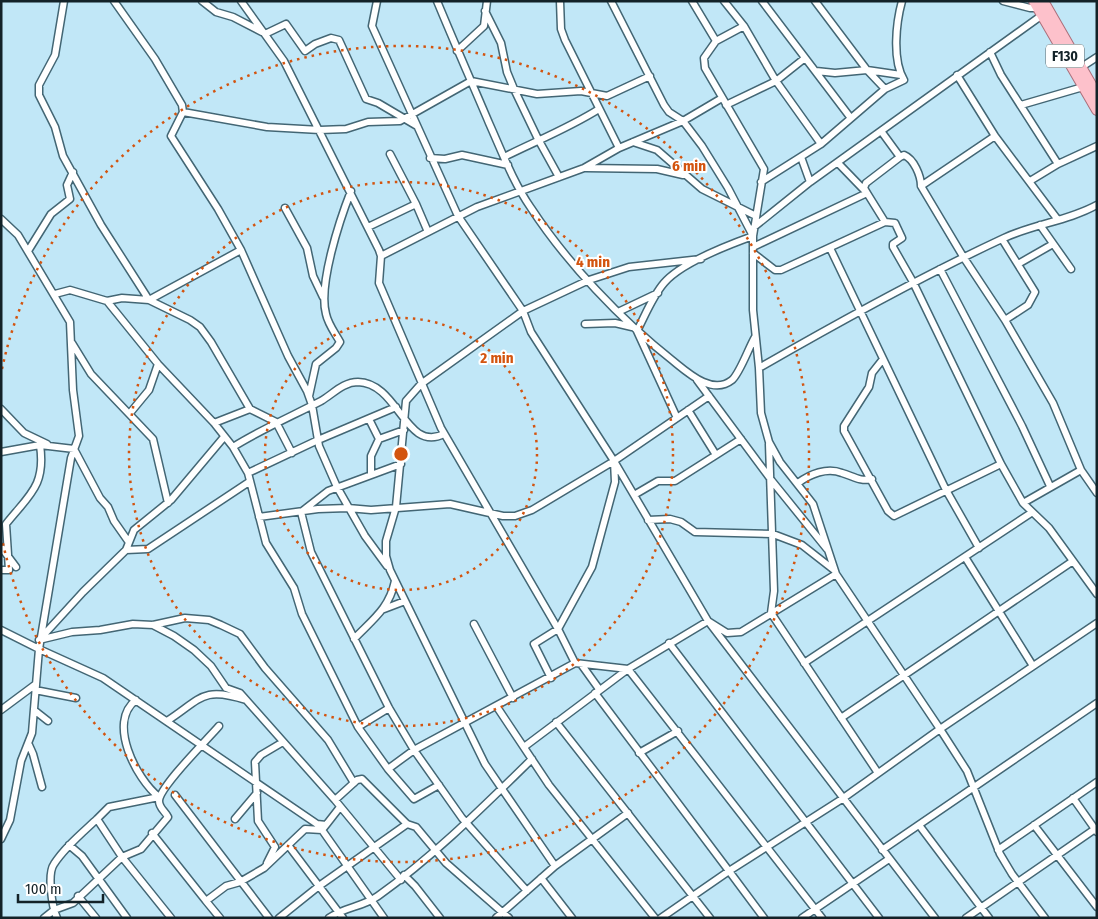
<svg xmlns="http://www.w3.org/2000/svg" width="1098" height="919" font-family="'Fira Sans Condensed',sans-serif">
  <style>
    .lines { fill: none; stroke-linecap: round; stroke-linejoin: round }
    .street-casing { stroke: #436674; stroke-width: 9 }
    .primary-casing { stroke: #aa6f7b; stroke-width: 12 }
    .street { stroke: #fff; stroke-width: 6 }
    .primary { stroke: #fdc1cb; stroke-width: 10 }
    .ring { fill: none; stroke: #d3540f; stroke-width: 2.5; stroke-dasharray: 2.5 5 }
    .labels { text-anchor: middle; stroke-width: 4; stroke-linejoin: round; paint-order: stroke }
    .shield { fill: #fff; stroke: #5a6468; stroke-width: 1 }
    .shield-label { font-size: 14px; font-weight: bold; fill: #132228 }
    .centre { fill: #d3540f; stroke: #fff; stroke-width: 2.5 }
    .ring-label { font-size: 15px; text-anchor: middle; font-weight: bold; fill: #d3540f; stroke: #fff; stroke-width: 4; stroke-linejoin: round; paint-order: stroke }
  </style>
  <rect width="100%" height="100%" fill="#c1e7f7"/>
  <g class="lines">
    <g class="street-casing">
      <path id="street" d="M64 1 55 55 39 85V95L55 127 63 156 101 225 149 300 190 320 200 327 211 342 250 409 276 422 292 453
        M114 1 155 59 182 105 183 112 171 136 218 209 241 250 288 356 307 391 312 405 319 446 337 487 365 536 387 566
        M202 1 216 12 233 17 262 32
        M241 1 284 61 379 250 381 256 379 283 441 428 558 629 575 663
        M377 1 372 26 458 216 523 311 531 332 614 461 708 621 935 918
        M437 1C454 42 472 83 489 123 502 152 513 182 531 208 567 263 621 320 672 360 687 372 712 396 732 380 740 373 749 347 755 337
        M560 1 561 29 565 40 619 148
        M611 1 664 105 669 112 683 121 702 146 728 188 753 236C728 245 681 263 664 283 652 297 645 316 637 331L677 418
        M692 1 716 41 704 58 705 68 764 169 753 236V310L759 368
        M724 1 744 26 776 81 821 144
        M762 1 850 117
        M815 1 867 70 885 89
        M1003 1 1030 8H1037
        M485 11 501 43 507 72 514 89 538 139 559 177
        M265 34 286 24 305 51 315 44 331 38 339 40 366 99 378 103 417 126
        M716 41 744 26
        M457 51 484 26 487 1
        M990 52 1001 75 1058 164
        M1080 68 1097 57
        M816 71 835 73 867 70 901 75
        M957 75 995 136 1058 220
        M726 105 776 81 805 58
        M1021 105 1083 87
        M183 112 267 127 320 130 346 129 368 122 400 121 471 81 537 94 581 91 607 96 650 76
        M881 131 900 157 904 155C914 159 921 176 921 186L964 258 1005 320
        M633 142 657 150 702 189 756 216
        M504 157C536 141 569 128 599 109
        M801 157 810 182
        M430 158 445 159 462 155 508 165
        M838 163 867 193 885 222
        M586 168 657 169 683 175
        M1030 181 1058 164 1097 146
        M761 182 821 144 885 89 904 80C892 60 896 23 902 1
        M921 186 995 136
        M416 204 428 232
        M285 208 307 248 313 276 323 297
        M1 219 18 235 70 322 73 390 79 436 71 458 39 649 103 678 317 824 326 825 340 807
        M1040 225 1071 269
        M368 227 416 204 390 154
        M754 227 810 182 1045 13
        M1002 239 1035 292 1028 305 1005 320 1053 403 1081 470 1097 493
        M753 247 867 193 864 188 866 183 900 157
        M830 248 946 490 979 548
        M28 251 51 214 70 199 67 185 73 172
        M753 253 775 270H781L885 222 895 223 902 238 893 244V247L913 282 1001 464 1023 503 1049 528 1097 594
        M381 256 477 207 584 168 619 148 683 121 722 98
        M1018 264 1053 244
        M940 269 1022 426 1050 486
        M55 294 70 290 107 301 158 364 214 423 233 447 248 473 266 543 294 588 302 614 358 727 388 769 414 799 439 785
        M107 301 122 298 149 300 241 250
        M618 312 658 293
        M585 324 615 323 632 327
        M72 343 91 374 153 439 168 503
        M883 359 872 373 869 387 844 426V431L888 511 894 516 1001 464
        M697 380 772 481 827 549
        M309 396 316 364 336 348 340 342C335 333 328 324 326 314 318 285 340 219 351 191
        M1 409 24 433 47 444
        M130 413 149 390 158 364
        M369 419 379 439 371 456V474
        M214 423 250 409
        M379 439 404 430
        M769 444 774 591 771 613 878 773
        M233 447C262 429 292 416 321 401 333 394 343 382 358 382 399 383 405 453 444 434
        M1 452 40 445 74 449 100 498 108 507 114 521 128 541
        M716 455 741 439
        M401 464 328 491 301 512 311 552 389 708 414 750 462 818 527 891
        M248 473 318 440 396 407
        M798 483C810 474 827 467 842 473 853 476 860 482 872 479
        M634 495 658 481H675L716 455 688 410
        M1023 503 1081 470
        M259 517 318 509 348 508 371 510 450 504 503 516H515L532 510 614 461
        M648 520 670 519 681 522 695 532 773 534 802 545 834 570
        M1 547 16 567
        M126 550 148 549 249 482
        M965 557 1033 666
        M1 570H9L6 524C29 495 46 486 40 445
        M384 609 405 601
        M474 624 513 698
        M153 625 174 636 194 650 211 666 226 688 240 693 335 800 401 880
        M1 630 39 649 32 733 21 761 10 820 1 839
        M40 639 83 592 126 550 134 530 171 500 224 437
        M354 639C372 620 389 609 395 581
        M39 640 72 632 100 630 133 624 153 625 185 618 209 620 221 625 240 634 265 668 328 740 354 783
        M669 643 879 918
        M804 663 1031 513
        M581 664 599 689
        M551 678 534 644 558 629 592 567 615 482 614 461 709 396
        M35 690 76 698
        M595 693 729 871 842 799 940 729 836 574 813 504 780 462 769 442 761 413 759 368C839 322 920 277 1004 238 1034 224 1068 221 1097 205
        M136 700C107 722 136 779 159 797
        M497 707 549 785 655 918
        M1 710 36 684
        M34 710 48 721
        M841 718 1073 561
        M167 721C201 699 202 686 246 700
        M556 722 710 918
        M358 727 389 708
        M29 745 33 754 42 787
        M524 747 628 669 708 621 727 633 741 632 836 574
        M639 753 678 731
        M388 769 414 750 575 663 628 669 822 918
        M175 795 269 918
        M1073 798 1097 832
        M335 800 357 780 362 779 407 824 416 827 446 863 509 918
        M97 819 109 807 159 797
        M235 819 257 793
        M919 825 989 918
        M1034 825 1097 907
        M322 830 384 918
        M152 833 206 901 226 886 240 882 264 868 305 829 322 830 326 825
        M69 845 82 856 127 918
        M288 845 343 918
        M882 850 1097 703
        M998 850 1097 782
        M267 863 275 847 258 821 255 762 261 755 283 742
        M555 866 485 764 390 570 386 556V541L396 507 406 401 421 384 523 311 589 280 629 267 701 259
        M404 875 415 886 440 918
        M541 878 572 918
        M78 896 96 918
        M206 901 220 918
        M44 918 54 910 73 903 122 857 141 849 168 817C165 811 159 808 159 801 159 787 208 739 219 726
        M57 918C52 907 47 874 54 864 65 847 82 833 97 819L122 857 171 918
        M279 918 319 886 407 824
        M329 918C344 907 363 907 378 896 433 857 483 807 532 759
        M496 918 555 866 628 813
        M661 918 729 871 764 918
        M802 918 889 859
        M966 918 1095 829
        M1045 918 1012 874 1000 854 967 771 940 729 1097 623"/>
    </g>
    <g class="primary-casing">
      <path id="primary" d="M1034 1 1097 110
        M1043 1 1097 95"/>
    </g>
    <use href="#street" class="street"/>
    <use href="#primary" class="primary"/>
  </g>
  <g class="ring">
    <circle cx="401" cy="454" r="136"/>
    <circle cx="401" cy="454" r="272"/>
    <path d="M2 369A408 408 0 1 1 2 539"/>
  </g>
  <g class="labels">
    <rect class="shield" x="1046" y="44.5" width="38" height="23" rx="4"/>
    <g class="shield-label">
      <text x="1065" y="61">F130</text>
    </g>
  </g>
  <circle cx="401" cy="454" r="8" class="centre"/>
  <g class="ring-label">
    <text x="689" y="171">6 min</text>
    <text x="593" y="267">4 min</text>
    <text x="497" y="363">2 min</text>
  </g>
  <rect width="1098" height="919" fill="none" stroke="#132228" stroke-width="5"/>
  <path d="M18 894v8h85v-8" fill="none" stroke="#132228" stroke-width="2.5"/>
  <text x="25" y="894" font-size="15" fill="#132228" stroke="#ffffff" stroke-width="4" paint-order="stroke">100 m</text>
</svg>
